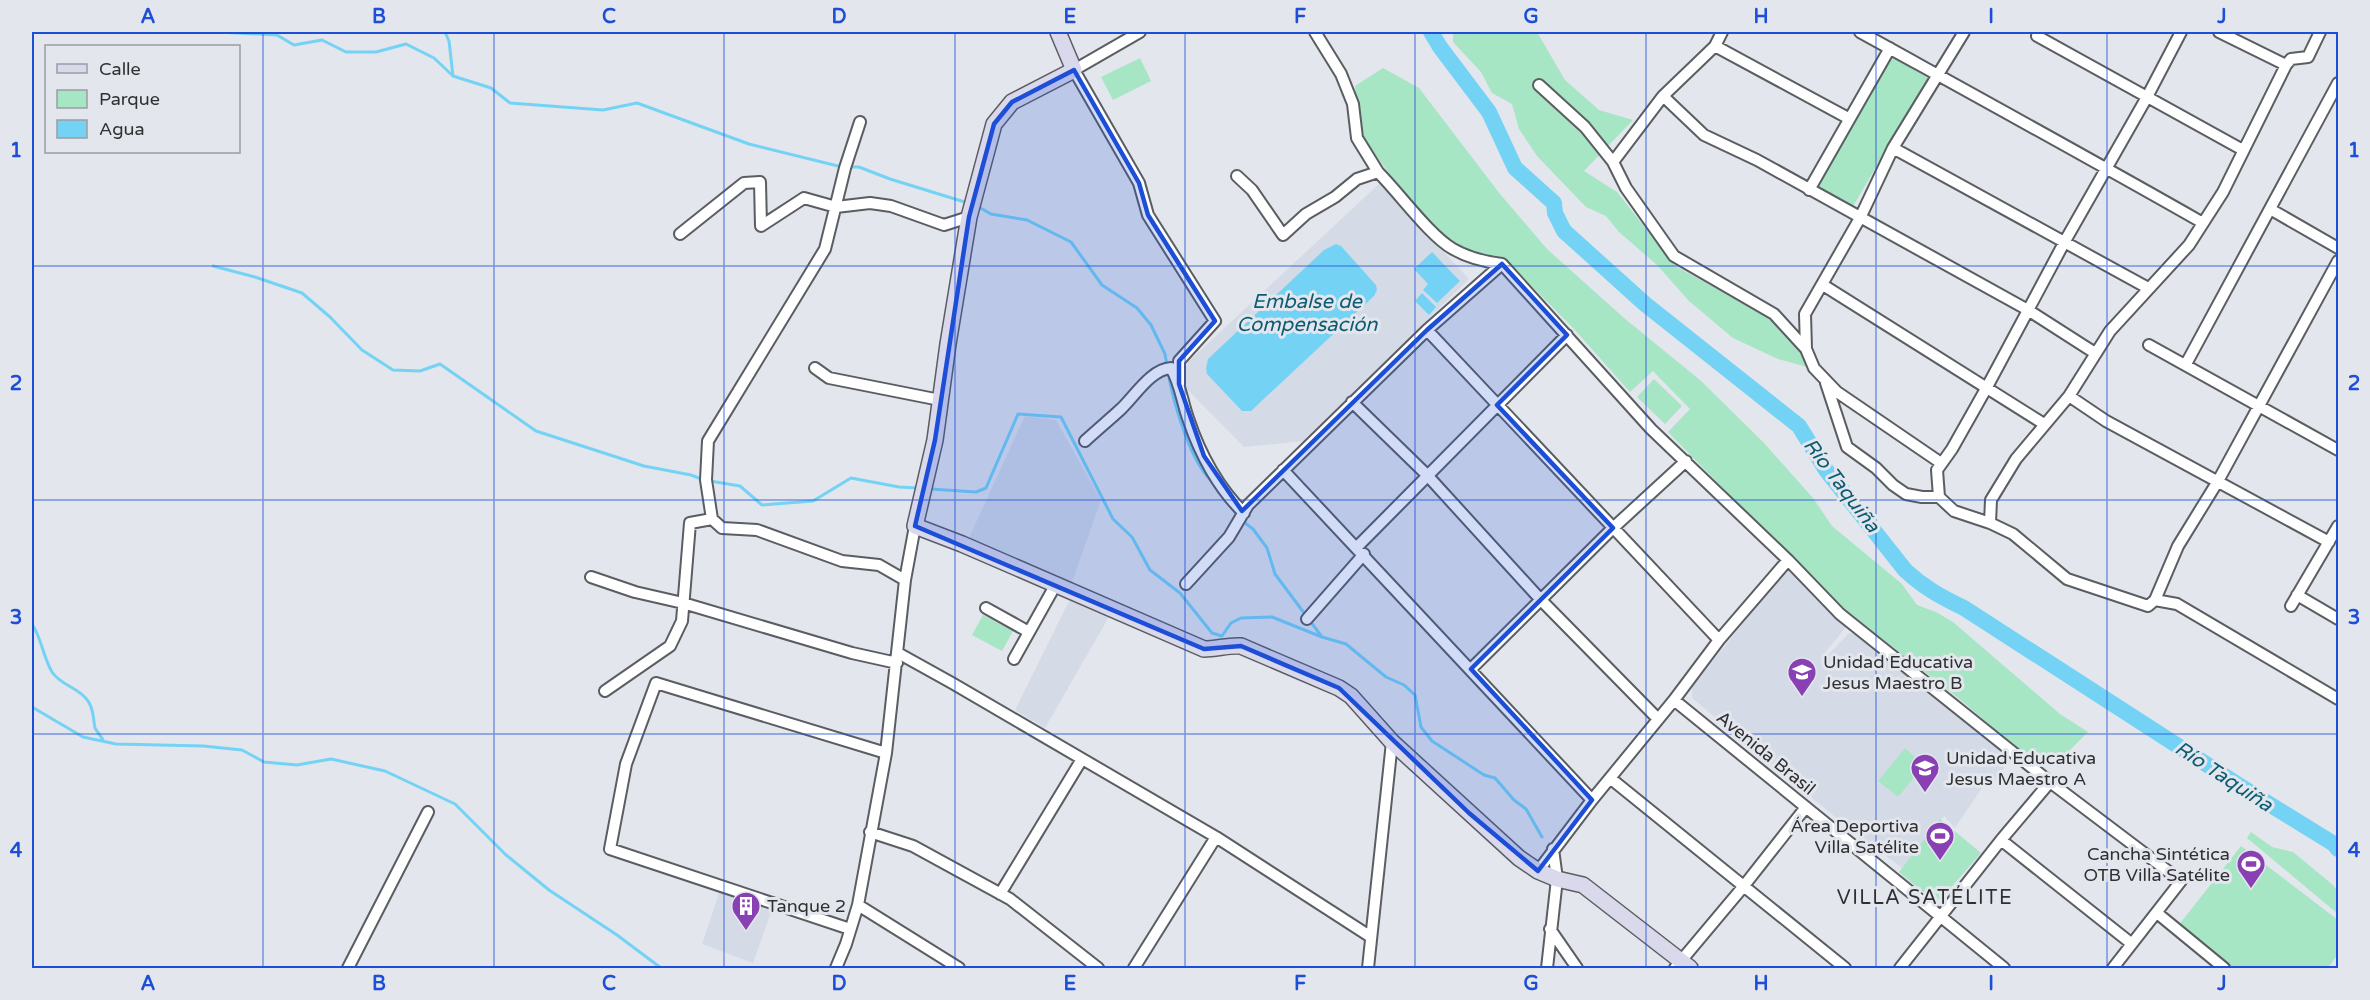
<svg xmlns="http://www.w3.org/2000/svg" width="2370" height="1000" font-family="'Varela Round',sans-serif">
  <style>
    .built { fill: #d4dbe7 }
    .green { fill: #a6e6c4 }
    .water { fill: #74d3f5 }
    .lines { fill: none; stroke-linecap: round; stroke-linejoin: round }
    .stream { stroke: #74d3f5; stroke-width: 3 }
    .river { stroke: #74d3f5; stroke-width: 16 }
    .street-casing { stroke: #5a5d62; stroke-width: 14 }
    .secondary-casing { stroke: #5a5d62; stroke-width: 18 }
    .street { stroke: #fff; stroke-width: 10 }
    .secondary { stroke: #dad9ec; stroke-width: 15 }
    .marked { fill: #1d4ed8; fill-opacity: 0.2; stroke: #1d4ed8; stroke-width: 4.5; stroke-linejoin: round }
    .grid { fill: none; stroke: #1d4ed8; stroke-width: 1.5; stroke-opacity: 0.55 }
    .labels { text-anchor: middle; stroke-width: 6; stroke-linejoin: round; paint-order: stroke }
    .poi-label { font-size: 18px; fill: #2f3032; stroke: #e3e6ec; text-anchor: start }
    .street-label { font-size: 18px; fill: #2f3032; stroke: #e3e6ec }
    .water-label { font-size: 20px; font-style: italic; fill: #0d5c74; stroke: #e3e6ec }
    .neighbourhood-label { font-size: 20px; letter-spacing: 1.5px; fill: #2f3032; stroke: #e3e6ec }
    .neatline { fill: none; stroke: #1d4ed8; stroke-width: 2 }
    .grid-label { font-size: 20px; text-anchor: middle; font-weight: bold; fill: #1d4ed8 }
  </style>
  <rect width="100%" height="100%" fill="#e3e6ec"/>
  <path class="built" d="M1380 183 1469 279 1304 441 1244 447 1188 390 1182 379 1188 362Z
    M1025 416 1056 420 1101 500 1071 585 968 540Z
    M1788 572 1795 573 1847 626 1824 654 1827 656 1849 633 1854 634 2011 759 1991 785 1986 782 1955 828 1944 816 1902 868 1840 821 1692 698V687L1781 576Z
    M1071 597 1110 615 1045 728 1015 710Z
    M720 890 773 907 753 963 702 944Z"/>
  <path class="green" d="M1453 32H1537L1565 80 1599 110 1633 120 1584 171 1617 192 1675 266 1774 320 1804 353 1811 368 1778 359 1733 338 1689 301 1657 265 1619 232 1606 216 1586 207 1537 156 1519 129 1512 104 1492 93 1481 72 1453 42Z
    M1890 56 1928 78 1852 208 1815 186Z
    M1140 58 1151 81 1113 100 1101 77Z
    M1383 68 1419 88 1500 194 1547 249 1624 318 1700 380 1763 442 1813 498 1832 526 1902 584 1917 605 1936 612 1953 622 2060 714 2088 732 2064 756 2047 765 2030 760 1962 701 1833 600 1668 432 1690 409 1653 371 1630 392 1574 329 1510 264 1466 250 1438 230 1394 180 1361 135 1355 86Z
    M1654 379 1682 406 1665 424 1637 397Z
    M983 615 1013 631 1002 651 972 635Z
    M1905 748 1924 765 1898 797 1878 781Z
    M1940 819 1981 853 1942 898 1934 901 1899 872Z
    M2251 832 2272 847 2293 852 2333 885 2338 891V914L2247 838Z
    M2241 846 2338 920V954L2328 968H2230L2178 926Z"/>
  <path class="water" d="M1336 244 1341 246 1376 285 1377 290 1374 296 1251 411H1242L1207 374 1206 368 1208 359 1324 250Z
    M1432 252 1460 281 1437 303 1423 290 1428 284 1414 269Z
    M1422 293 1436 307 1429 315 1415 301Z"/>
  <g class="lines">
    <path class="stream" d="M94 32H105
      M217 32 277 35 294 45 322 40 346 52H376L406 44 434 58 453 76 491 88 510 103 603 110 637 103 749 144 842 167
      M445 32 449 41 453 76
      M849 167H859L890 179 968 203
      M977 206 991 214 1027 220 1071 242 1102 285 1137 308 1151 325 1165 354 1167 366
      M213 266 255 277 302 293 330 317 362 350 393 370 420 371 440 364 536 431 644 466 691 475 704 480
      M1168 372C1173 401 1191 466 1215 484
      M710 481 740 486 762 505 813 501 851 478 899 487 919 488
      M931 489 976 492 986 488 1018 414 1061 417 1113 519 1132 537 1150 570 1180 593 1212 633 1222 636 1231 623 1241 618 1272 617 1322 637
      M1232 508 1240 519 1253 529 1267 548 1275 574 1322 637 1346 644 1386 677 1404 685 1415 695 1421 727 1432 741 1484 775 1495 778 1514 800 1526 809 1542 837
      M32 624C42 639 43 657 52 672 61 686 79 687 88 701 94 709 93 719 95 728 97 732 101 736 103 740
      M32 707 83 737 116 744 203 746 242 750 264 762 297 765 331 759 385 771 455 804 505 854 549 890 617 935 661 968"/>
    <path class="river" d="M1431 32 1440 47 1489 112 1515 168 1554 203 1555 213 1564 231 1645 304 1799 426 1826 470 1905 570C1923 587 1941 597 1964 608L2240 786 2334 844 2338 849"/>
    <g class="street-casing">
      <path id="street" d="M1140 32 1074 70 1139 183 1148 215 1215 321 1179 361V384
        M1315 32 1341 74 1353 104 1357 138 1378 172
        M1860 32C1974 95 2089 158 2203 223
        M2181 32 2147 97 2065 241 1987 387 1952 449 1937 470 1939 497 1954 511 1990 523 2013 534 2067 579 2148 606 2155 600 2178 546 2218 481 2338 261
        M2219 32 2286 65
        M2037 36 2243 150
        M1715 46 1848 118
        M1539 85 1585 127 1613 162 1626 188 1674 256 1774 314 1806 349 1814 368 1837 392 1941 463
        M1663 96 1704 135 1757 160 2028 310 2095 353
        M1893 148 2148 288
        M1613 162 1663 96 1715 46 1722 32
        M1237 176 1252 190 1283 235 1306 214 1335 197 1357 179 1378 172C1399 193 1430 236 1453 249 1467 257 1486 262 1502 264L1651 429 1788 560 1840 614 2050 782 2181 881 2113 968
        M1809 190 1890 48
        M2270 209 2338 248
        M680 234 744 183 760 182 761 226 804 198 836 207 870 203 891 206 944 225 969 217
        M1823 285 2044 424
        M1427 330 1719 640
        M2149 345 2338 450
        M1806 349 1805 314 1860 218 1893 148 1964 32
        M2186 364 2338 83
        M815 368 829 378 940 400
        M1826 383 1847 447 1876 468 1893 485 1906 494 1922 497H1939
        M2069 396 2106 421 2329 542
        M1352 402 1427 475 1541 600 1658 719
        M1085 441C1097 430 1109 420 1121 409 1134 397 1151 369 1171 368 1181 385 1182 403 1189 421 1200 454 1219 489 1244 513
        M1283 470 1592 800
        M712 519 722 528 757 530 842 561 879 565 905 580
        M1990 523 1991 500 2016 459 2069 396 2110 331 2189 245 2223 192 2286 65 2291 59 2308 57 2320 32
        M1357 547 1567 335
        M591 577 635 592 683 603 852 653 897 663
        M1186 584 1229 537 1248 505 1427 330 1502 264
        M2297 595 2338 619
        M2155 600 2177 604 2338 699
        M2291 606 2338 526
        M986 608 1029 632
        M1307 619 1364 554
        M898 653 952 683 1216 837 1371 937
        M1014 659 1056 584
        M1471 669 1613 528 1686 461
        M605 691 670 646 682 621 690 523 712 519 706 480 708 441 825 249 845 168 860 122
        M1674 700 2004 968
        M1610 778 1845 968
        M870 832 913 846 1010 899 1098 968
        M2001 840 2132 944
        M1538 871 1592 800 1674 700 1719 640 1788 560
        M1000 894 1082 759
        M858 905 959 968
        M2157 913 2224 968
        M850 929 610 849 626 764 656 683 886 753
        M1550 929 1577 968
        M348 968 428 812
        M836 968 846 944 858 905 886 753 905 580 915 526
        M1134 968 1216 837
        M1368 968 1392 742
        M1547 968 1557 879 1553 849
        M1675 968 1743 887 1806 807
        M1900 968 2001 840 2050 782"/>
    </g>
    <g class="secondary-casing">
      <path id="secondary" d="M1058 32 1074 70 1012 102 994 124 969 217 948 344 935 440 915 526 962 544 1204 649C1217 649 1228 645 1241 646L1339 688 1351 696 1392 742 1519 858 1538 871 1557 879 1583 885 1690 968"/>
    </g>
    <use href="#street" class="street"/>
    <use href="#secondary" class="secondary"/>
  </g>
  <path class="marked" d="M1074 70 1139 183 1148 215 1215 321 1179 361V384L1204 456 1242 511 1427 330 1502 264 1567 335 1497 405 1613 528 1471 669 1592 800 1538 871 1469 813 1339 688 1241 646 1204 649 915 526 935 440 969 217 994 124 1012 102Z"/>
  <path class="grid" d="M263 32V968M494 32V968M724 32V968M955 32V968M1185 32V968M1415 32V968M1646 32V968M1876 32V968M2107 32V968M32 266H2338M32 500H2338M32 734H2338"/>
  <defs>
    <g id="school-pin" transform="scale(1.5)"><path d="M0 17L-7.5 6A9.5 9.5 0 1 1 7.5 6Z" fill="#8840b3" stroke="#e3e6ec"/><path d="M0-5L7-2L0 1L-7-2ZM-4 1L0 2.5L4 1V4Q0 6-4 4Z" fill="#fff"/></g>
    <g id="stadium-pin" transform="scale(1.5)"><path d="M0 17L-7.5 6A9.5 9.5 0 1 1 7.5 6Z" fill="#8840b3" stroke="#e3e6ec"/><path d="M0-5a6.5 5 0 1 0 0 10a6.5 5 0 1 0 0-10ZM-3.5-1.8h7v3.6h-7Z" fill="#fff"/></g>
    <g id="building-pin" transform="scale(1.5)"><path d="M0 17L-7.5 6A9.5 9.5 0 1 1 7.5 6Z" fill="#8840b3" stroke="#e3e6ec"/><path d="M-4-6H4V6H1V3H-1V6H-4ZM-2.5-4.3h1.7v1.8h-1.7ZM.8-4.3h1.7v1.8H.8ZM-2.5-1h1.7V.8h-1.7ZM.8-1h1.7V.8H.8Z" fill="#fff"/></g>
  </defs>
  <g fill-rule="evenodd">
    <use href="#school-pin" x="1802" y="672"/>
    <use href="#school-pin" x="1925" y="768"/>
    <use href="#stadium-pin" x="1940" y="836"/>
    <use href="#stadium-pin" x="2251" y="864"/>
    <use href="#building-pin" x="746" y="906"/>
  </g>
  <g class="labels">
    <g class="poi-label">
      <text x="1823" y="668">Unidad Educativa<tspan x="1823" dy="21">Jesus Maestro B</tspan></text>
      <text x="1946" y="764">Unidad Educativa<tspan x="1946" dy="21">Jesus Maestro A</tspan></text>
      <text x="1919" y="832" text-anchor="end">Área Deportiva<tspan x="1919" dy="21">Villa Satélite</tspan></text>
      <text x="2230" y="860" text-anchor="end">Cancha Sintética<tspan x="2230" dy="21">OTB Villa Satélite</tspan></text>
      <text x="767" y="912">Tanque 2</text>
    </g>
    <g class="street-label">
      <text transform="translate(1766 753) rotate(39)" y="6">Avenida Brasil</text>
    </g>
    <g class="water-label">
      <text x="1307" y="308">Embalse de<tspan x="1307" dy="23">Compensación</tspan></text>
      <text transform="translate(1842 485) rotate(53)" y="7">Río Taquiña</text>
      <text transform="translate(2224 776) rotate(33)" y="7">Río Taquiña</text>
    </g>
    <g class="neighbourhood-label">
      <text x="1925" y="904">VILLA SATÉLITE</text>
    </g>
  </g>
  <rect width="2370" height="1000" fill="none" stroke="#e3e6ec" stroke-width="66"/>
  <rect x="45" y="45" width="195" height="108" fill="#e3e6ec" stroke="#9b9da2" stroke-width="1.5"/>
  <rect x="57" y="64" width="30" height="9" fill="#dad9ec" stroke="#9b9da2" stroke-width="1.5"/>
  <text x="99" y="75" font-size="18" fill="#2f3032">Calle</text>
  <rect x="57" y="90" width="30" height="18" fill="#a6e6c4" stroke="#9b9da2" stroke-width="1.5"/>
  <text x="99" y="105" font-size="18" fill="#2f3032">Parque</text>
  <rect x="57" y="120" width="30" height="18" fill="#74d3f5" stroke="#9b9da2" stroke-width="1.5"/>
  <text x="99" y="135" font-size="18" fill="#2f3032">Agua</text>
  <rect x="33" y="33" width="2304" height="934" class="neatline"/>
  <g class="grid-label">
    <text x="148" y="23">A</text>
    <text x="379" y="23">B</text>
    <text x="609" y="23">C</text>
    <text x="839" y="23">D</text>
    <text x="1070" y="23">E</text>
    <text x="1300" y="23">F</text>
    <text x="1531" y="23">G</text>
    <text x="1761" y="23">H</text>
    <text x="1991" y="23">I</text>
    <text x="2222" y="23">J</text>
    <text x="16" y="157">1</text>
    <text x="2354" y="157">1</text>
    <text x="16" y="390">2</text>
    <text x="2354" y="390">2</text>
    <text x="16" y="624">3</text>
    <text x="2354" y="624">3</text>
    <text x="16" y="857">4</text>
    <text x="2354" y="857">4</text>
    <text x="148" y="990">A</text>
    <text x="379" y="990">B</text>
    <text x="609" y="990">C</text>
    <text x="839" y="990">D</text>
    <text x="1070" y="990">E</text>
    <text x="1300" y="990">F</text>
    <text x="1531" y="990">G</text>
    <text x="1761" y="990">H</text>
    <text x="1991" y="990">I</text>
    <text x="2222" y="990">J</text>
  </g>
</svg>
